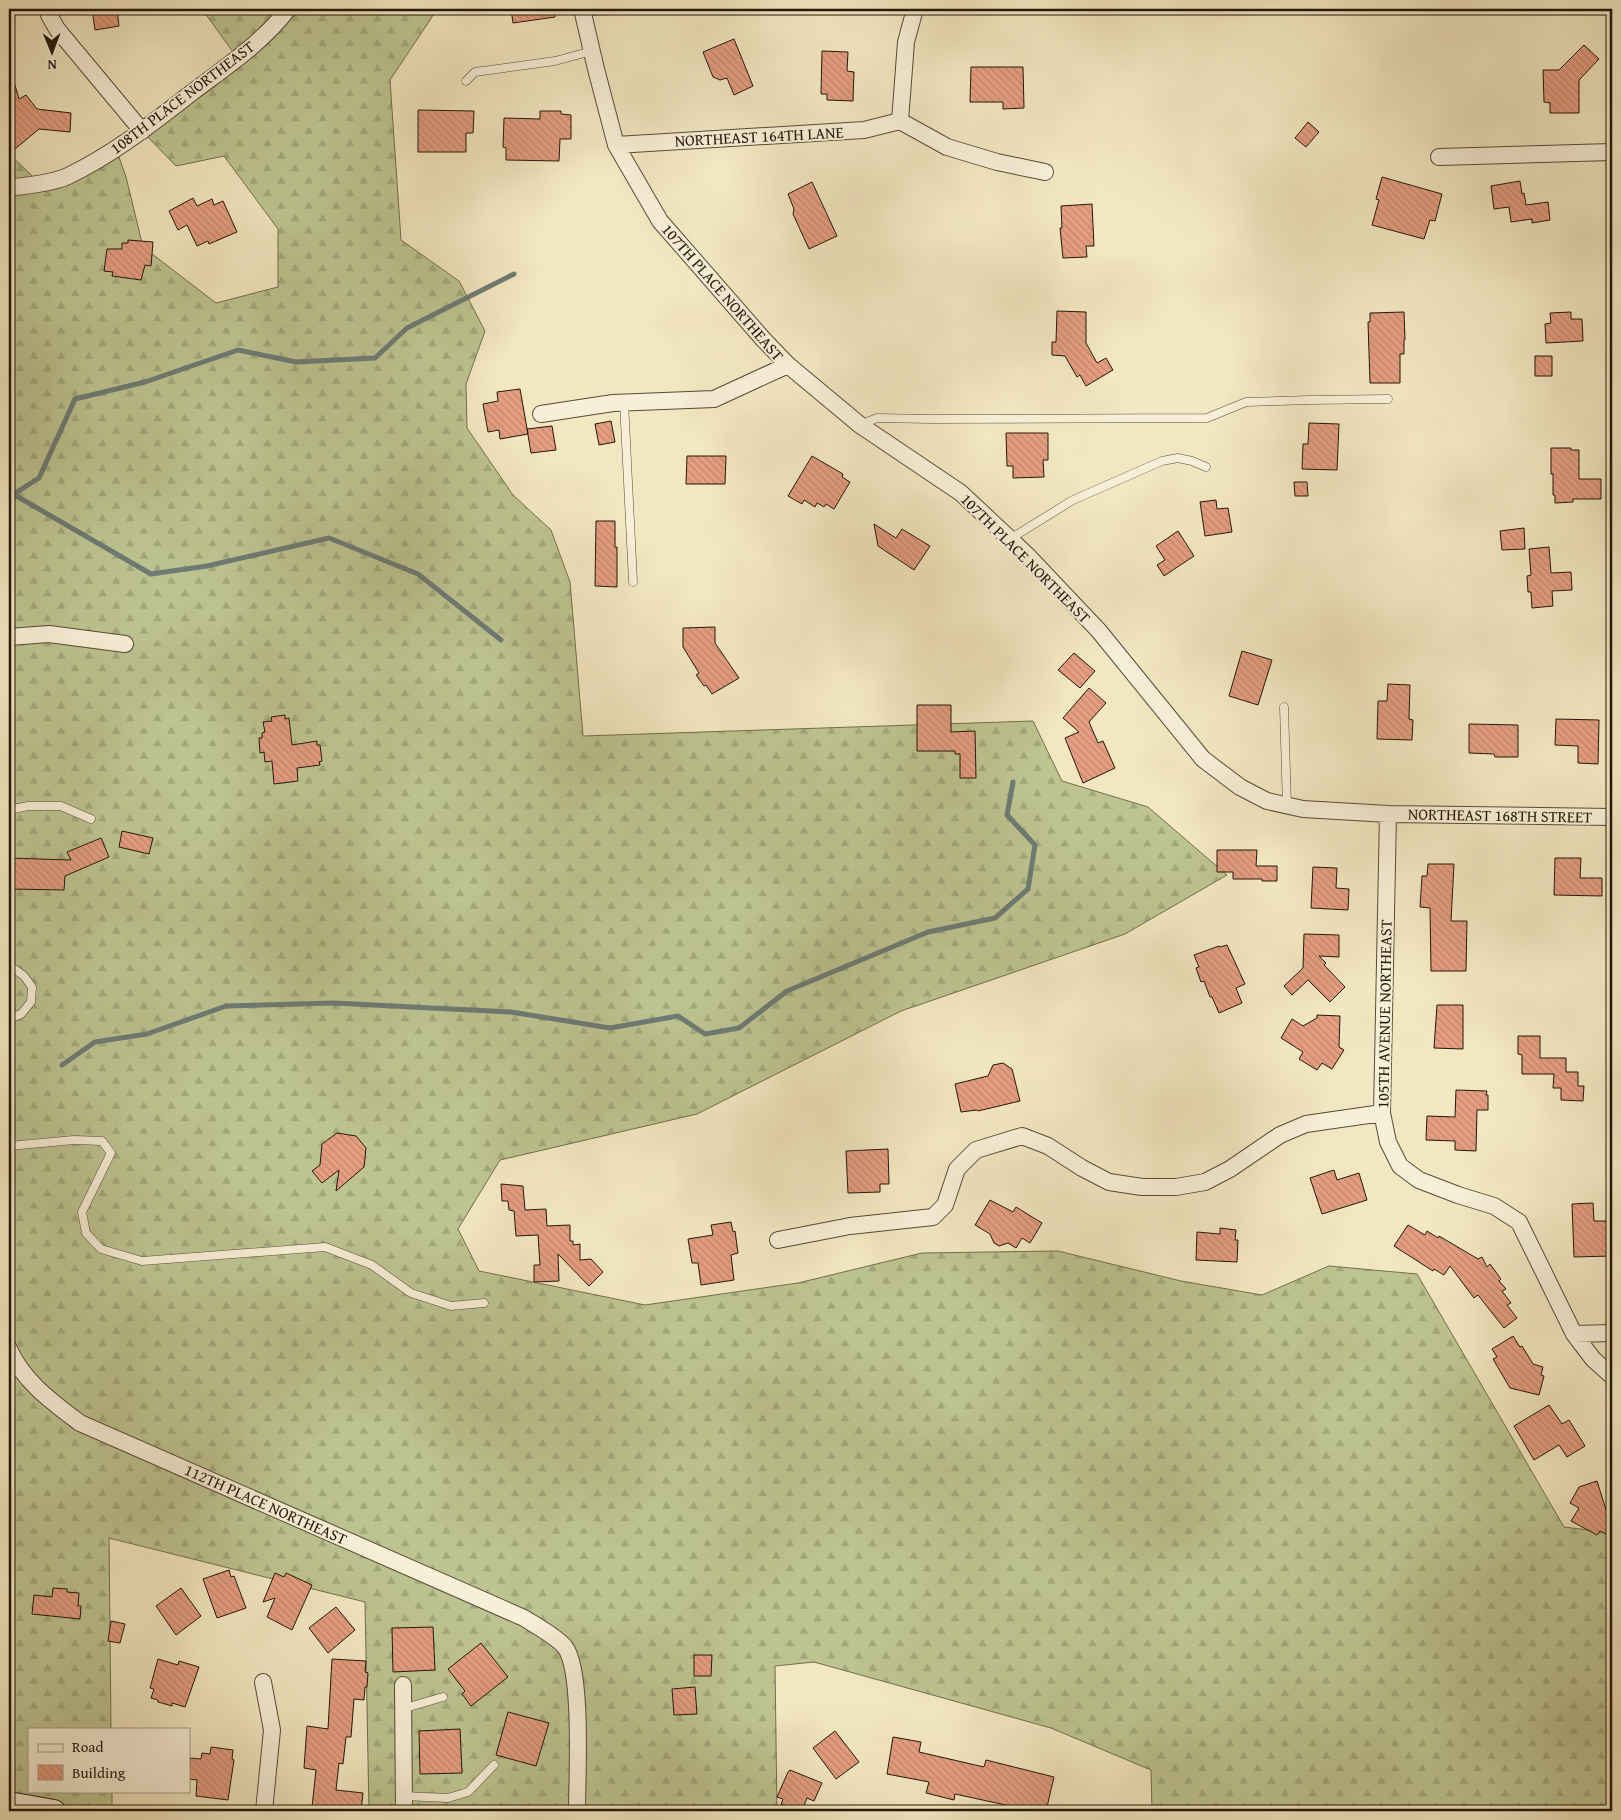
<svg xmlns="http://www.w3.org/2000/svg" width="1621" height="1820" font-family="'Gentium Book Plus',serif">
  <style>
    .forest { fill: url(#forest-firs); stroke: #706e4c }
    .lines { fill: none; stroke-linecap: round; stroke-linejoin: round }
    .stream { stroke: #6e7b74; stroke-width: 5 }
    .building { fill: url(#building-back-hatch); stroke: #231707 }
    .service-casing { stroke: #574b36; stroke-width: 9 }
    .minor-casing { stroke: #574b36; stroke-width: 18 }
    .secondary-casing { stroke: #231707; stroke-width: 24 }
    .service { stroke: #f7efd7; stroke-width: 8 }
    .minor { stroke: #f7efd7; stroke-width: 16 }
    .secondary { stroke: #f7efd7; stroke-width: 22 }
    .labels { text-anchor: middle; stroke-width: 4; stroke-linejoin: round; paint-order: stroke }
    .street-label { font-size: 16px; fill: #231707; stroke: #f7efd7 }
  </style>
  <defs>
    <pattern id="forest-firs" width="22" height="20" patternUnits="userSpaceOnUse" patternTransform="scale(1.25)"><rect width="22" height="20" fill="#bdc491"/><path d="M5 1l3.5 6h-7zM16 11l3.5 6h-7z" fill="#a2a87c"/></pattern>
    <pattern id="building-back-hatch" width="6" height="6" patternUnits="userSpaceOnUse" patternTransform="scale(1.25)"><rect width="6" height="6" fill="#e59e81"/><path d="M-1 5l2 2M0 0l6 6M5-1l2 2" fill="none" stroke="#c4876e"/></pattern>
  </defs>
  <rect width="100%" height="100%" fill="#f2e7c1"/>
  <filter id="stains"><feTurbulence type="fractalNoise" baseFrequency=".004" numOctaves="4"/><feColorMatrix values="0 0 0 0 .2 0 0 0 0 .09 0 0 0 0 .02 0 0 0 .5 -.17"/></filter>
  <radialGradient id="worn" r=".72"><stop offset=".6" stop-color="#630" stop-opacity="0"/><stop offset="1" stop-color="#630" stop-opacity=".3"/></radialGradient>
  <path class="forest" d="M202 9H435L432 17 390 80 401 240 459 281 485 331 466 384 467 428 513 495 551 530 570 582 583 736 1033 721 1062 781 1148 807 1227 875 1125 934 901 1011 697 1114 500 1160 458 1229 479 1271 645 1305 798 1283 922 1253 1058 1251 1181 1281 1262 1295 1329 1266 1417 1274 1564 1527 1612 1533V1811H1152L1151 1770 1051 1728 814 1662 775 1666 777 1811H369L365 1602 109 1538 111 1729H29V1791H112V1811H68L9 1802V154L45 188 114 143 126 177 143 247 216 303 278 287V229L224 156 176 166 142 131 233 52Z
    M589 9H858L590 15Z"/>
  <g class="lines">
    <path class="stream" d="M13 494 151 574 207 566 329 538 418 574 501 640
      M9 497 39 478 75 399 145 382 238 350 296 362 375 358 407 328 514 274
      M62 1065 95 1042 147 1034 226 1006 334 1003 511 1012 610 1028 678 1016 705 1034 739 1028 787 991 928 932 995 918 1028 889 1035 845 1007 815 1013 782"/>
  </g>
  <path class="building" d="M92 9H117L119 26 95 30Z
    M511 9H555V17L513 23Z
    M734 39 753 86 734 95 727 78 720 80 713 77 703 52Z
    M1584 45 1599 59 1579 80V113H1550V103L1544 102 1543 70H1559Z
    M822 51 848 52 847 71 854 72 853 101 827 100V94H821Z
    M971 67H1023L1024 108 1003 109V102H970Z
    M12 75 19 99 26 95 37 109 71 113 70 132 39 129 9 154V76Z
    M418 110 474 111 473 133H466V152H418Z
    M540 111H561V114L571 115V139H560L559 161 506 160V148L503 147 504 118 540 119Z
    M1308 122 1319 132 1306 147 1295 138Z
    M1382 177 1442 194 1435 221 1430 220 1424 239 1372 225 1379 200 1376 199Z
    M1520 181 1522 194 1524 193 1526 205 1548 202 1550 220 1532 223V219L1511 222 1509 207 1494 209 1491 186Z
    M812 182 837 236 809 249 793 214 794 209 788 194Z
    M193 198 197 206 212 199 214 205 223 201 237 232 209 244 208 241 197 246 187 225 178 230 169 211Z
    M1092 204 1094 246H1086L1087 257 1063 258 1060 228H1062L1061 206Z
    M128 240 153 242 151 266 145 265 141 280 112 276 113 272 104 271 107 249H122V243H128Z
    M1057 311 1086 312V343L1097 363 1106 358 1113 370 1086 386 1080 375 1077 377 1065 356 1052 355V342H1056Z
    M1404 312 1405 340H1404V354H1400V383H1370L1368 322H1370V313Z
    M1571 312V319H1582L1583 341 1546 343 1545 324 1551 323 1550 313Z
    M1535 356H1552V376H1535Z
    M520 389 528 434 500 439 499 430 488 432 483 404 498 401 497 392Z
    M611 421 615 442 599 445 595 424Z
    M1309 423 1339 424 1337 470 1302 469 1303 444H1308Z
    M552 426 556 450 531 453 527 429Z
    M1006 433H1048V460H1043L1044 477 1013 478V466H1007Z
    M1551 448H1571V450H1579V479H1601V499H1573V502L1555 503V495H1553V474H1551Z
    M687 456H726L725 484H686Z
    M812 456 843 474 842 477 850 482 834 509 826 504 824 507 817 503 815 507 804 500 802 504 788 496Z
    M1294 482H1307L1308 496H1295Z
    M1216 500 1217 509 1228 508 1232 532 1205 536 1200 502Z
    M596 521H615V547H617V587L595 586Z
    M874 524 896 538 902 529 930 546 914 570 878 546Z
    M1524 528 1525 549 1502 550 1500 531Z
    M1178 531 1194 556 1164 576 1157 565 1165 560 1156 546Z
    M1549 547 1551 573 1571 572 1572 590 1552 591 1553 606 1532 608 1531 592H1528L1527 576 1531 575 1529 549Z
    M715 627V643L739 678 712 694 706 685 704 686 696 675 699 673 683 647V628Z
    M1242 651 1272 660 1258 705 1229 696Z
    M1074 653 1095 671 1080 688 1058 670Z
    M1388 684 1410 685 1409 719 1413 720 1412 740 1377 739 1378 701H1387Z
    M1089 688 1106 703 1089 722 1098 743 1103 741 1115 768 1083 783 1065 738 1079 732 1063 718Z
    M917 705H951V732L975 731 976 778H960V754H955V751H917Z
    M285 715V719L289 718 292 745 317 741V745H320L322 761 319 762 320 765 297 768 298 781 274 784 272 761 265 762 264 752 260 753 259 738H262V733L265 732 263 722 272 721 271 717Z
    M1556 719 1599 720 1598 764 1578 763V746L1555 745Z
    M1469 724 1518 725V757H1495L1494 754 1469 753Z
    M122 831 153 838 149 854 119 847Z
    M101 838 109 857 65 876 64 890 9 889V858L71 860 67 852Z
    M1217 850H1257L1256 866H1277V881H1262V879H1233V872H1217Z
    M1555 858H1581L1580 878H1602V896L1554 895Z
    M1428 864H1454L1451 921H1467L1466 971H1431L1430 908 1420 907 1422 876H1427Z
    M1313 867 1337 868 1336 888 1349 889 1348 910 1311 908Z
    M1304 934 1339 935V957L1319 956 1326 963 1324 965 1345 987 1330 1002 1308 980 1292 995 1284 986 1303 968Z
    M1227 945 1245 984 1236 988 1242 1003 1219 1013 1212 997H1210L1204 981 1201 982 1196 968 1199 967 1194 955 1219 946 1220 947Z
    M1437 1005H1463V1049L1434 1048Z
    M1317 1015 1340 1016 1339 1047 1344 1050 1332 1069 1322 1063 1317 1070 1299 1059 1303 1052 1281 1038 1292 1019 1303 1026 1317 1018Z
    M1518 1036H1540V1058H1566V1072H1578V1086H1584L1583 1101 1561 1100V1088H1553L1554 1074H1522V1055L1518 1054Z
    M1003 1063 1012 1069 1020 1101 978 1111 977 1110 961 1112 955 1084 988 1076 993 1065Z
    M1456 1090 1487 1091 1486 1095H1488V1110H1477L1476 1151 1455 1150V1141L1426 1140 1427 1116 1455 1117Z
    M337 1133 356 1136 366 1148 364 1167 336 1191 339 1170 322 1183 312 1171 320 1165 322 1144Z
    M888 1149 889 1184H880V1192L848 1193 846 1151Z
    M1334 1170 1337 1180 1359 1173 1367 1200 1322 1214 1310 1178Z
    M501 1184 523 1186 525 1210 546 1209 547 1226 570 1225V1241H573V1245L580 1244V1260L591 1259 603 1272 589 1286 558 1254 559 1281 534 1282V1265H540L538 1235 516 1236 514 1211 509 1210 508 1201H502Z
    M990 1200 1013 1212 1016 1207 1042 1223 1030 1243 1022 1238 1016 1248 1008 1243 999 1246 994 1243 990 1234 975 1225Z
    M1593 1203 1594 1221H1612V1256L1574 1257 1572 1204Z
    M731 1222 733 1232 735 1231 738 1253 731 1255 734 1280 701 1285 698 1263H692L688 1239 713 1235 711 1225Z
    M1408 1225 1425 1235 1427 1231 1438 1238 1439 1236 1478 1259 1482 1257 1487 1267 1490 1264 1501 1279 1499 1281 1506 1289 1502 1291 1511 1303 1507 1305 1517 1318 1504 1328 1478 1295 1474 1298 1450 1266 1444 1275 1434 1269 1433 1271 1394 1246Z
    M1220 1228 1236 1230 1235 1240H1238L1237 1262 1196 1260 1197 1232 1220 1234Z
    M1513 1336 1520 1347 1522 1346 1533 1364 1543 1367 1541 1375 1544 1376 1539 1395 1510 1388 1493 1359 1497 1357 1492 1349Z
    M1549 1405 1562 1424 1569 1420 1585 1446 1567 1457 1559 1445 1534 1460 1514 1426Z
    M1597 1481 1607 1513 1612 1516V1537L1600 1531 1597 1535 1571 1521 1579 1508 1570 1503 1579 1487Z
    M229 1570 231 1577 234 1576 246 1608 217 1618 203 1579Z
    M275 1573 284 1577 286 1573 312 1585 292 1630 267 1617 275 1598 263 1602Z
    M53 1588 67 1589V1592L79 1593 78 1606H81L80 1619 32 1614 34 1595 52 1597Z
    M181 1588 201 1616 176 1635 156 1606Z
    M336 1607 355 1630 328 1653 309 1628Z
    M111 1621 125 1624 120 1643 108 1641Z
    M433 1627 435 1670 393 1672 392 1628Z
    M481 1643 508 1677 471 1706 462 1694 465 1691 448 1669Z
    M694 1655H712L711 1676H694Z
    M158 1659 178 1665 179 1661 199 1667 185 1707 172 1703V1706L158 1702V1700L151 1698 154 1689 150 1688Z
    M332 1659 366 1661 365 1672 368 1673 367 1687H365L364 1700 354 1699 351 1737H346L343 1764 339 1763 336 1790 363 1793 361 1811H313V1807H312L316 1770 304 1768 307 1726 328 1729Z
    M695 1687 697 1714 674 1715 672 1689Z
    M508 1712 549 1723 536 1766 496 1755Z
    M460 1729 462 1773 420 1774 419 1731Z
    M835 1731 859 1762 836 1779 813 1748Z
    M893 1737 921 1742 919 1752 984 1767 986 1760 1054 1777 1046 1811H1033L955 1794 954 1800 926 1793 929 1782 887 1774Z
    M211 1747 233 1750 232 1759 234 1760 228 1800 196 1796 197 1780 189 1779 190 1758 201 1759 202 1753 210 1754Z
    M790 1770 822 1783 814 1801 807 1798 802 1811H798L781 1804 783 1799 777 1797 788 1772Z"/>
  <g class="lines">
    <g class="service-casing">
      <path id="service" d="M466 81 475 72 555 61 592 51
        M624 402 633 582
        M860 425 877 418 931 419 1207 418 1246 402 1310 400 1388 399
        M1010 539 1073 500 1162 461 1178 458 1192 461 1206 467
        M1284 707 1287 806
        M9 810 28 806H61L91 819
        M9 965 24 976 32 987 31 1002 21 1014 9 1019
        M9 1146 74 1140 102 1141 111 1153 82 1212 86 1233 101 1249 142 1261 325 1247 372 1265 411 1293 451 1306 484 1303
        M402 1709 443 1697
        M403 1796 448 1798 468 1792 494 1765"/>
    </g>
    <g class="minor-casing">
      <path id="minor" d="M48 9 49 15 57 29 142 131
        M582 9 596 69 616 145 660 221 763 339 788 365 860 425 961 493 1027 555 1099 631 1203 759 1240 787 1267 801 1303 809 1388 814 1612 817
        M900 121 947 147 997 162 1045 172
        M900 121 906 42 915 9
        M616 145 864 130 900 121
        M1439 157 1612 152
        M9 187C23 187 56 182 68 176 114 154 154 122 194 91 227 66 263 42 288 9
        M541 414 613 403 714 399 788 365
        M9 637 49 634 125 644
        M1388 814 1382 1113 1388 1142 1400 1166 1419 1180 1458 1195 1494 1206 1519 1222 1574 1334 1593 1359 1612 1376
        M778 1240 850 1226 933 1217 945 1205 957 1169 976 1150 1022 1136 1048 1146 1082 1168 1109 1182 1142 1187H1176L1205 1182 1230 1169 1280 1135 1306 1124 1382 1113
        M1574 1334 1612 1333
        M9 1349C23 1381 52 1402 80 1423L524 1618C535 1625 557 1637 565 1647 583 1671 577 1777 577 1811
        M263 1682 272 1730 264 1811
        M403 1685 404 1811"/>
    </g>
    <g class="secondary-casing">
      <path id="secondary" d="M9 1803 54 1811"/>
    </g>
    <use href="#service" class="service"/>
    <use href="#minor" class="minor"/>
    <use href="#secondary" class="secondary"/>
  </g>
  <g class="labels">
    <g class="street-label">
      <text transform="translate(182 97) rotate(-37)" y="6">108TH PLACE NORTHEAST</text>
      <text transform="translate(759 136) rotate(-3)" y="6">NORTHEAST 164TH LANE</text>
      <text transform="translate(723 292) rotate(49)" y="6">107TH PLACE NORTHEAST</text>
      <text transform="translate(1026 558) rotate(45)" y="6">107TH PLACE NORTHEAST</text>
      <text transform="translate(1500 815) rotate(1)" y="6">NORTHEAST 168TH STREET</text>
      <text transform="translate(1384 1014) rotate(-89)" y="6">105TH AVENUE NORTHEAST</text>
      <text transform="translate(266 1504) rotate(24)" y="6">112TH PLACE NORTHEAST</text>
    </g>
  </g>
  <rect width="1621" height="1820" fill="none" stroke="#f2e7c1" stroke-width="30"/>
  <rect x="10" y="10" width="1601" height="1800" fill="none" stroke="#231707" stroke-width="2.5"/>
  <rect x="15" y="15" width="1591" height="1790" fill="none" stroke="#231707"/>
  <rect x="28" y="1728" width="162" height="65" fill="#f7efd7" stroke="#a29984"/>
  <rect x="38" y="1744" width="25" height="8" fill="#f7efd7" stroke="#a29984"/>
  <text x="72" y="1752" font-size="15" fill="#231707">Road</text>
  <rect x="38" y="1765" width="25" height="15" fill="url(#building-back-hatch)" stroke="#a29984"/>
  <text x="72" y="1778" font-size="15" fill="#231707">Building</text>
  <g transform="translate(52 52) rotate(179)" stroke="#f7efd7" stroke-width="4" paint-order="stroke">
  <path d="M0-4L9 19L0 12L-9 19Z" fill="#231707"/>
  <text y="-8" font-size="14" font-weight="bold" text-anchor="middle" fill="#231707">N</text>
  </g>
  <rect width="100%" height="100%" filter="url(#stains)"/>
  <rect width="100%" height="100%" fill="url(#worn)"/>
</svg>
